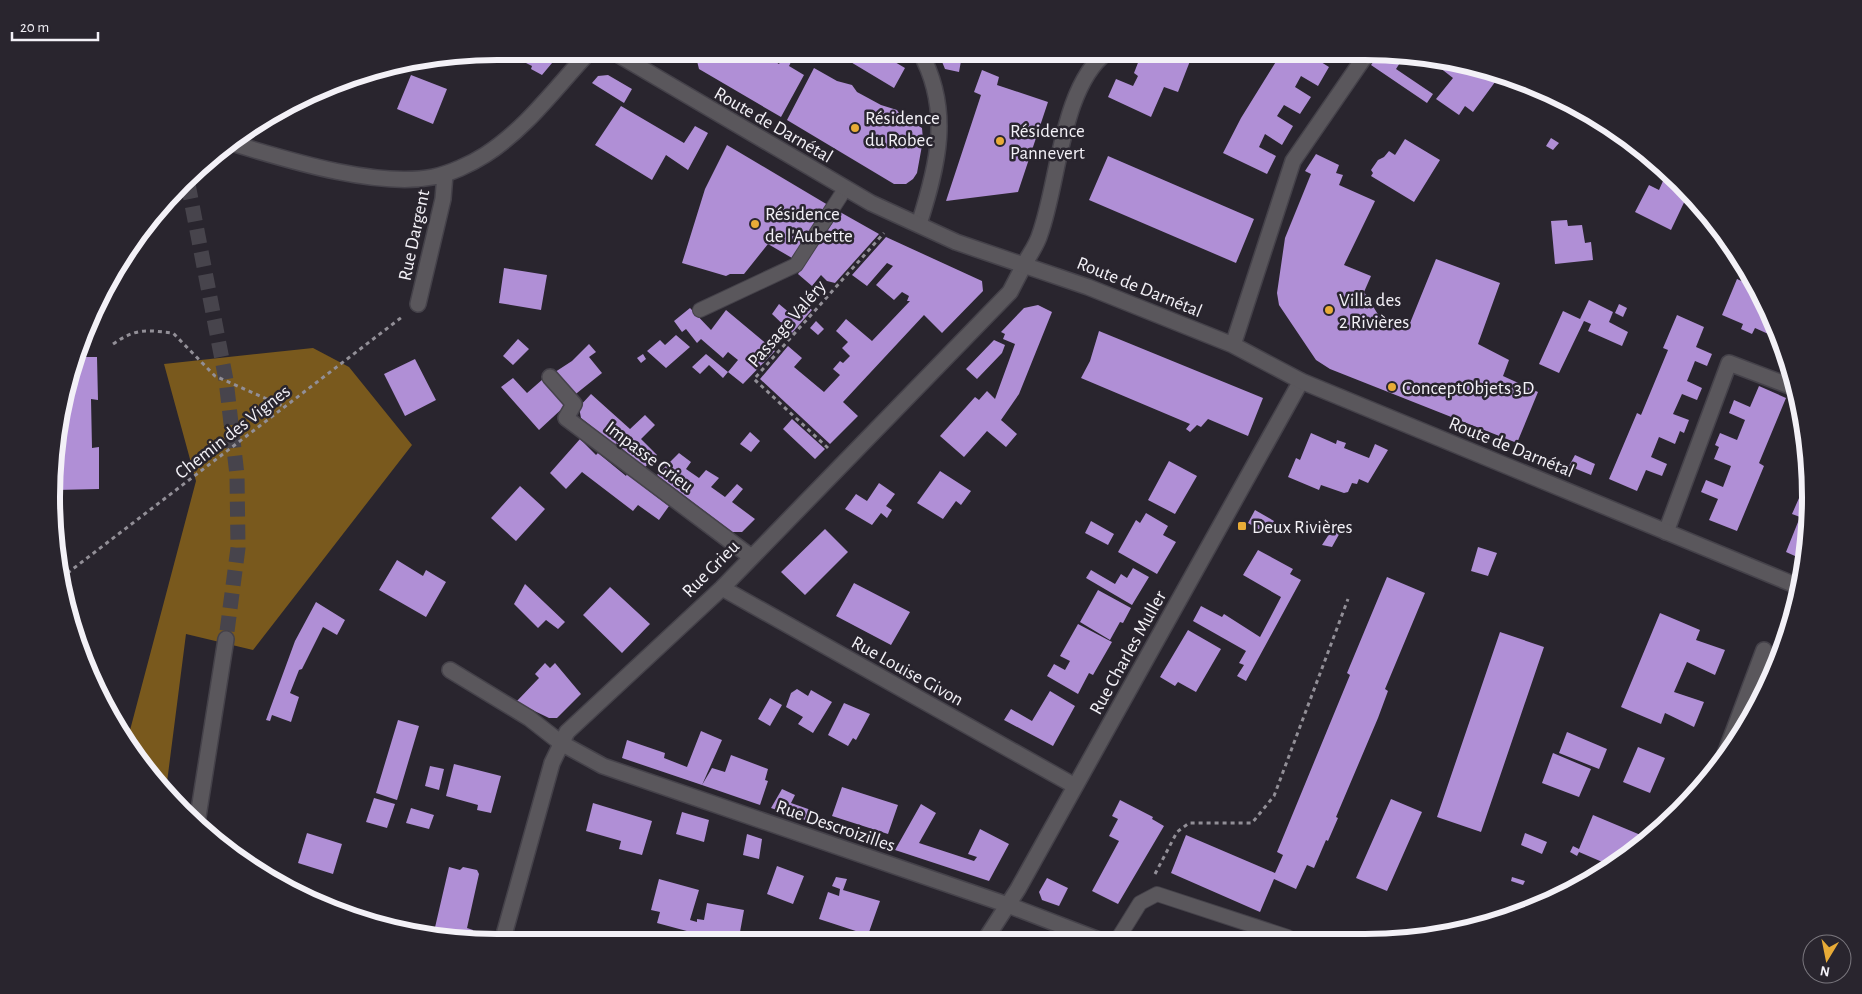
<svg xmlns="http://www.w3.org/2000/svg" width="1862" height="994" font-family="'Alegreya Sans',sans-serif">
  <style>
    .forest { fill: #79591d }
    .building { fill: #b08fd6 }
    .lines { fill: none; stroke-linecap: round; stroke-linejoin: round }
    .tertiary-tunnel { stroke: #47444c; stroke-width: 15; stroke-dasharray: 15 8; stroke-linecap: butt }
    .service-casing { stroke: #45424a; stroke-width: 16 }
    .minor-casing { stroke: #45424a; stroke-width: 18 }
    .tertiary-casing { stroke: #45424a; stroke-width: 18 }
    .path { stroke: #928f97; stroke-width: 3; stroke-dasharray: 4 4; stroke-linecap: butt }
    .service { stroke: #5a575c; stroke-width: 14 }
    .minor { stroke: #5a575c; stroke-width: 15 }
    .tertiary { stroke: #5a575c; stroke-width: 15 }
    .poi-dot { fill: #e8ab37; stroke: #29252e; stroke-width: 2 }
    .labels { text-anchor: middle; stroke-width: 5; stroke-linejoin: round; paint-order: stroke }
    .poi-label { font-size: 19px; fill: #f3f1f7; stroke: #29252e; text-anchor: start }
    .street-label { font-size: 19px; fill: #f3f1f7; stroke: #29252e }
    .rim { fill: none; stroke: #f3f1f7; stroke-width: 6 }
  </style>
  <rect width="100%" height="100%" fill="#29252e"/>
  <path class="forest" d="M313 348 349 367 412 445 253 650 186 634 166 790 127 735 129 734 196 481 164 364Z"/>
  <path class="building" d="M502 51H556L557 57 542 75 531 69 532 66Z
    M702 51 772 52 769 58 779 64 786 52H793L795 54 789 66 804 75 781 117 699 69 697 61Z
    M834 52H878L905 68 894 88Z
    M938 52H968L970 56 961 61 959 72 945 69Z
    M1163 52 1190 61 1178 92 1164 87 1151 117 1108 97 1116 79 1133 86 1138 76 1134 73 1141 55 1159 62Z
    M1282 52H1316L1313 57 1329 67 1318 86 1301 76 1295 87 1311 97 1300 114 1284 105 1277 116 1293 126 1282 145 1265 134 1259 147 1276 156 1267 174 1223 153 1241 118Z
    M1381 52 1405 55 1396 69 1433 94 1427 103 1371 65Z
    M1432 58 1481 67 1498 78 1473 112 1465 106 1459 115 1436 99 1453 78 1430 60Z
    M814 68 837 81 852 85 857 92 881 105 897 110 901 116 922 128 923 140 917 173 913 179 906 184H894L787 120Z
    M982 70 999 77 997 85 1048 102 1018 192 946 201 981 95 974 92Z
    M411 75 447 89 433 124 397 109Z
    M608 75 632 89 624 103 592 83 598 76Z
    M621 106 684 143 695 126 708 133 688 170 666 155 652 180 595 145Z
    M1551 138 1559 143 1553 150 1546 146Z
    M1405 139 1440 160 1414 202 1371 176 1373 173 1371 170 1378 160 1384 157 1389 151 1395 155Z
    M727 145 828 205 792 258 768 244 744 274H730L726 276 682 263 705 189Z
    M1316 154 1339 165 1336 173 1343 175 1339 185 1375 201 1344 265 1371 276 1364 292 1379 316 1408 328 1436 259 1500 283 1478 344 1509 360 1503 376 1538 392 1517 443 1330 369 1316 360 1279 305 1277 293 1285 238 1311 174 1305 171Z
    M1108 156 1254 219 1236 263 1089 200Z
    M1667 172 1689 192 1671 230 1635 212 1649 185 1659 190Z
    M840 212 879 234 835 283 827 281 821 275 812 286 798 274Z
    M1567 220 1568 226 1582 225 1585 243 1591 242 1593 260 1555 264 1551 221Z
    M886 237 982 281 983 291 942 333 924 315 843 402 858 416 830 444 760 379 788 346 802 358 794 367 824 392 840 375 833 369 840 361 843 363 850 356 842 348 848 342 836 331 846 319 872 341 910 301H907L909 296 902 292 894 300 876 285 893 266 887 263 867 286 852 275Z
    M504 268 547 275 541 310 499 303Z
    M1737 279 1757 288 1784 347 1773 342 1775 337 1755 328 1752 334 1741 329 1743 324 1722 315Z
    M1589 300 1613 312 1609 322 1628 332 1622 346 1588 331 1591 324 1584 321 1559 373 1539 364 1563 311 1580 319Z
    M802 301 812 310 792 333 772 314 779 304 791 314Z
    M1619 304 1627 308 1623 317 1615 313Z
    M1038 305 1052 312 1019 394 1001 420 1017 434 1006 447 987 431 964 457 940 436 975 397 979 400 987 391 995 399 1015 344 1003 339 1005 334 1001 332 1024 308Z
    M690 308 711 330 726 310 775 351 743 384 728 372 738 360 728 352 723 358 701 339 697 343 686 329 682 332 674 321Z
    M1677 315 1704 327 1696 347 1712 354 1707 366 1695 361 1687 381 1702 388 1697 400 1682 394 1673 414 1689 420 1684 433 1680 431 1675 444 1659 437 1651 457 1667 464 1662 476 1646 470 1637 491 1609 479 1637 413 1641 415 1668 350 1663 348Z
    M816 321 824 329 818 335 810 328Z
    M1099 331 1263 398 1248 436 1208 419 1201 427 1197 425 1190 432 1186 429 1190 424 1081 378 1090 361Z
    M676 335 690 347 666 368 647 351 660 340 665 345Z
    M518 339 529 349 513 365 503 356Z
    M994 340 1005 345 1002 353 977 379 966 369Z
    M589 344 596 352 589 357 602 373 572 397 552 374 572 361Z
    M643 354 646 359 641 363 637 358Z
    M706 354 728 372 723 378 709 365 700 374 692 367Z
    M78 357H97L98 400 91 399 92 448 99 447V489L56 490 66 382Z
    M415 359 436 400 405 416 384 374Z
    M513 378 527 393 543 379 566 405 539 430 501 387Z
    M1759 386 1786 398 1759 463 1764 466 1737 531 1709 520 1718 499 1701 492 1706 480 1723 487 1731 466 1714 459 1719 447 1715 445 1720 433 1737 440 1745 420 1729 413 1734 400 1750 407Z
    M591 394 630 429 645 415 655 425 641 439 657 455 644 468 616 443 615 445 581 418 579 407Z
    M792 419 825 449 815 459 783 429Z
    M750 432 760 441 751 452 740 444Z
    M1311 433 1336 444 1337 440 1346 443 1344 448 1369 458 1375 444 1388 450 1368 483 1359 479 1357 484 1352 483 1348 492 1344 493 1321 485 1319 490 1288 477 1296 458 1300 460Z
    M580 439 596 455 598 453 626 476 627 474 669 506 659 520 638 505 633 511 582 472 566 489 550 473Z
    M679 453 691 462 686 469 699 478 706 470 719 478 711 487 725 497 737 484 743 489 732 502 755 519 742 532H732L657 475Z
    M1575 455 1595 464 1591 475 1569 466Z
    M1169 461 1197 476 1175 514 1148 500Z
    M940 471 971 491 961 505 956 501 943 519 917 503Z
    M1807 480 1810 526 1804 560 1786 552 1800 517 1792 514Z
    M879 483 895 494 886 506 892 510 887 518 881 513 872 525 845 509 856 494 867 501Z
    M520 486 545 509 516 541 491 518Z
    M1255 510 1274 521 1267 534 1248 523Z
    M1146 513 1168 526 1163 535 1176 542 1157 574 1118 552 1136 520 1140 523Z
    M1091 521 1114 534 1108 545 1085 533Z
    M1335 525 1342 529 1332 547 1322 545Z
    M825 529 848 552 805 595 781 572Z
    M1478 547 1497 553 1488 576 1471 571Z
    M1258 550 1293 569 1290 574 1301 580 1246 681 1237 676 1244 665 1239 663 1246 651 1193 621 1201 606 1222 617 1224 614 1260 637 1281 597 1243 575Z
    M397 560 423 576 426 570 446 582 426 617 379 590Z
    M1133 568 1149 577 1132 605 1086 578 1091 570 1115 584 1121 574 1127 578Z
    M1387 577 1425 593 1385 689 1388 691 1378 718 1336 817 1338 818 1328 841 1326 840 1314 868 1307 865 1296 889 1274 879 1260 912 1171 873 1186 835 1275 873 1283 855 1277 852 1350 675 1347 673Z
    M854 583 910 612 891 645 836 616Z
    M525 584 565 622 558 629 546 620 538 628 514 604Z
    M610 587 650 624 622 653 583 615Z
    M1098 590 1131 608 1123 623 1120 622 1110 640 1080 622Z
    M316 602 345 620 337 635 323 627 302 669 299 670 290 693 299 697 291 722 272 715 270 721 266 720 295 641Z
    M1660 613 1700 630 1696 640 1725 650 1715 675 1687 662 1674 692 1704 702 1694 727 1665 713 1661 724 1621 707Z
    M1078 624 1112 642 1093 675 1089 673 1078 694 1047 676 1054 664 1065 670 1070 661 1060 656Z
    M1188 630 1221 649 1196 692 1178 682 1175 686 1160 677Z
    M1500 632 1544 647 1481 832 1437 817Z
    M545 663 550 668 555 663 581 694 557 718H549L516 702 539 678 535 674Z
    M797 689 808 696 811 690 832 702 813 733 798 724 803 717 786 707 791 693Z
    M1050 691 1075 706 1053 746 1004 720 1011 709 1032 721Z
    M770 698 782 705 770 726 758 719Z
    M844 703 870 714 856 740 853 738 848 746 828 735Z
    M398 720 419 726 397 800 376 793Z
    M701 731 722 740 702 785 622 758 627 740 665 753 664 758 687 767Z
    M1567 732 1607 749 1599 769 1559 753Z
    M1638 747 1665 758 1650 793 1623 782Z
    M1553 753 1591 769 1579 797 1542 783Z
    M731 755 768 769 765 780 768 781 760 805 702 785 712 768 725 772Z
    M454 764 501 776 491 813 477 810 478 805 446 796Z
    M430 766 444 769 439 790 425 786Z
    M842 787 898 805 888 834 832 816Z
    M782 789 795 795 791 803 811 810 805 820 771 808Z
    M374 798 395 804 387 828 366 822Z
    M1391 799 1422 812 1387 891 1356 878Z
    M1120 800 1153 817 1152 819 1164 826 1118 904 1092 891 1119 841 1109 836 1118 819 1112 816Z
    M593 803 652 821 642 855 619 849 621 841 586 831Z
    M921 804 936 813 919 843 974 861 977 857 968 854 980 829 1009 844 989 881 895 850Z
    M411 808 434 815 429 829 406 823Z
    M682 812 709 820 704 842 676 834Z
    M1593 815 1643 836 1640 844 1614 867 1579 852 1577 856 1570 852 1573 846 1579 849Z
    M307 833 342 844 333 874 298 863Z
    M1525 833 1547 842 1542 854 1521 845Z
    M747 834 762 839 759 859 743 855Z
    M777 866 804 876 793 904 767 894Z
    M449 867 460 870 463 867 477 870 479 874 467 928 473 930 470 942 433 936Z
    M836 877 847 879 843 890 880 901 868 935 819 919 828 892 839 896 840 889 832 886Z
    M1512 877 1525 881 1523 885 1511 881Z
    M1047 878 1068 888 1059 906 1042 900 1039 892Z
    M659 879 699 890 690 920 697 922V919L704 920 707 903 744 910 740 932 751 935 750 941H724L657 923 660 912 651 910Z"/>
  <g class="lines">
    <path class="tertiary-tunnel" d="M188 184 226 380 237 475 238 548 226 639"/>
    <g class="service-casing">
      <path id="service" d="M700 310 796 265 845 189
        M1117 940 1140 903 1157 894 1288 937"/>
    </g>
    <g class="minor-casing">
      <path id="minor" d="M228 142C285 159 375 188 433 177 449 174 471 164 485 155 527 128 556 87 590 51
        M919 224C938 165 952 110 920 52
        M418 304 443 199 445 174
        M550 377 574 404 566 418 750 556
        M1666 532 1729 363 1795 388
        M722 588 1075 786
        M450 670 529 718 561 743 603 766 1008 905 1099 940
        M1725 754 1764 650
        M985 940 1018 889 1301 381
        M502 942 552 763 567 732 722 588 1010 292 1024 265"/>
    </g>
    <g class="tertiary-casing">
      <path id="tertiary" d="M612 51 871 203 956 242 1088 287 1233 345 1301 381 1800 587
        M1024 265C1029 255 1037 245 1040 234 1059 182 1061 87 1107 52
        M1233 345 1293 161 1368 52
        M197 823 226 639"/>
    </g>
    <path class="path" d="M113 344C136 328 146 330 173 333L215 376 285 407
      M828 448 754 379 884 233
      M61 578 402 317
      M1155 874 1177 832 1189 823H1252L1274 796 1348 599"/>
    <use href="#service" class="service"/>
    <use href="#minor" class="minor"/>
    <use href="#tertiary" class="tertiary"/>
  </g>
  <g class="poi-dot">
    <circle cx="855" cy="128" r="5"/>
    <circle cx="1000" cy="141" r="5"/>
    <circle cx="755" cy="224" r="5"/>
    <circle cx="1329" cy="310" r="5"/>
    <circle cx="1392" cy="387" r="5"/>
    <rect x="1237" y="521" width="10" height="10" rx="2.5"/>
  </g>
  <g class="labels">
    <g class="poi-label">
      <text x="865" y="124">Résidence<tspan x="865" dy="22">du Robec</tspan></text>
      <text x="1010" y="137">Résidence<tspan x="1010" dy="22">Pannevert</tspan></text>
      <text x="765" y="220">Résidence<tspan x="765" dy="22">de l'Aubette</tspan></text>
      <text x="1339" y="306">Villa des<tspan x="1339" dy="22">2 Rivières</tspan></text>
      <text x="1402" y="394">ConceptObjets 3D</text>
      <text x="1252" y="533">Deux Rivières</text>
    </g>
    <g class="street-label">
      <text transform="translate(774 124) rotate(30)" y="7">Route de Darnétal</text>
      <text transform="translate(413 235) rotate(-78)" y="7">Rue Dargent</text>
      <text transform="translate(1140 286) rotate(22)" y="7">Route de Darnétal</text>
      <text transform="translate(786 323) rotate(-49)" y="7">Passage Valéry</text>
      <text transform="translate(232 431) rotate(-38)" y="7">Chemin des Vignes</text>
      <text transform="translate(1512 446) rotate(22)" y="7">Route de Darnétal</text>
      <text transform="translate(650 456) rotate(37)" y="7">Impasse Grieu</text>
      <text transform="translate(710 568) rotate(-45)" y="7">Rue Grieu</text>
      <text transform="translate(1127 652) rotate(-61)" y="7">Rue Charles Muller</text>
      <text transform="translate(908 670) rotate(29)" y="7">Rue Louise Givon</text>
      <text transform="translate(836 825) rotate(19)" y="7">Rue Descroizilles</text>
    </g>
  </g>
  <path d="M0 0H1862V994H0ZM497 60H1365A437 437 0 0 1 1802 497V497A437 437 0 0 1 1365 934H497A437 437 0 0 1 60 497V497A437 437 0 0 1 497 60Z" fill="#29252e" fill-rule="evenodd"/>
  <path class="rim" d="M497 60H1365A437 437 0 0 1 1802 497V497A437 437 0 0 1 1365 934H497A437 437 0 0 1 60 497V497A437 437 0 0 1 497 60Z"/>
  <g transform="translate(1827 959) rotate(190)"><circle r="24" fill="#29252e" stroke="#7a777e"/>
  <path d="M0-4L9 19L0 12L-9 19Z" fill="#e8ab37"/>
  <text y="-8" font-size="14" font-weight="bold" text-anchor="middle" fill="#f3f1f7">N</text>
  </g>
  <path d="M12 32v8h86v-8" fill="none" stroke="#f3f1f7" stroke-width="2.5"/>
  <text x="20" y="32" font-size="15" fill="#f3f1f7" stroke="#29252e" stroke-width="4" paint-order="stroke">20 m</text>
</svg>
